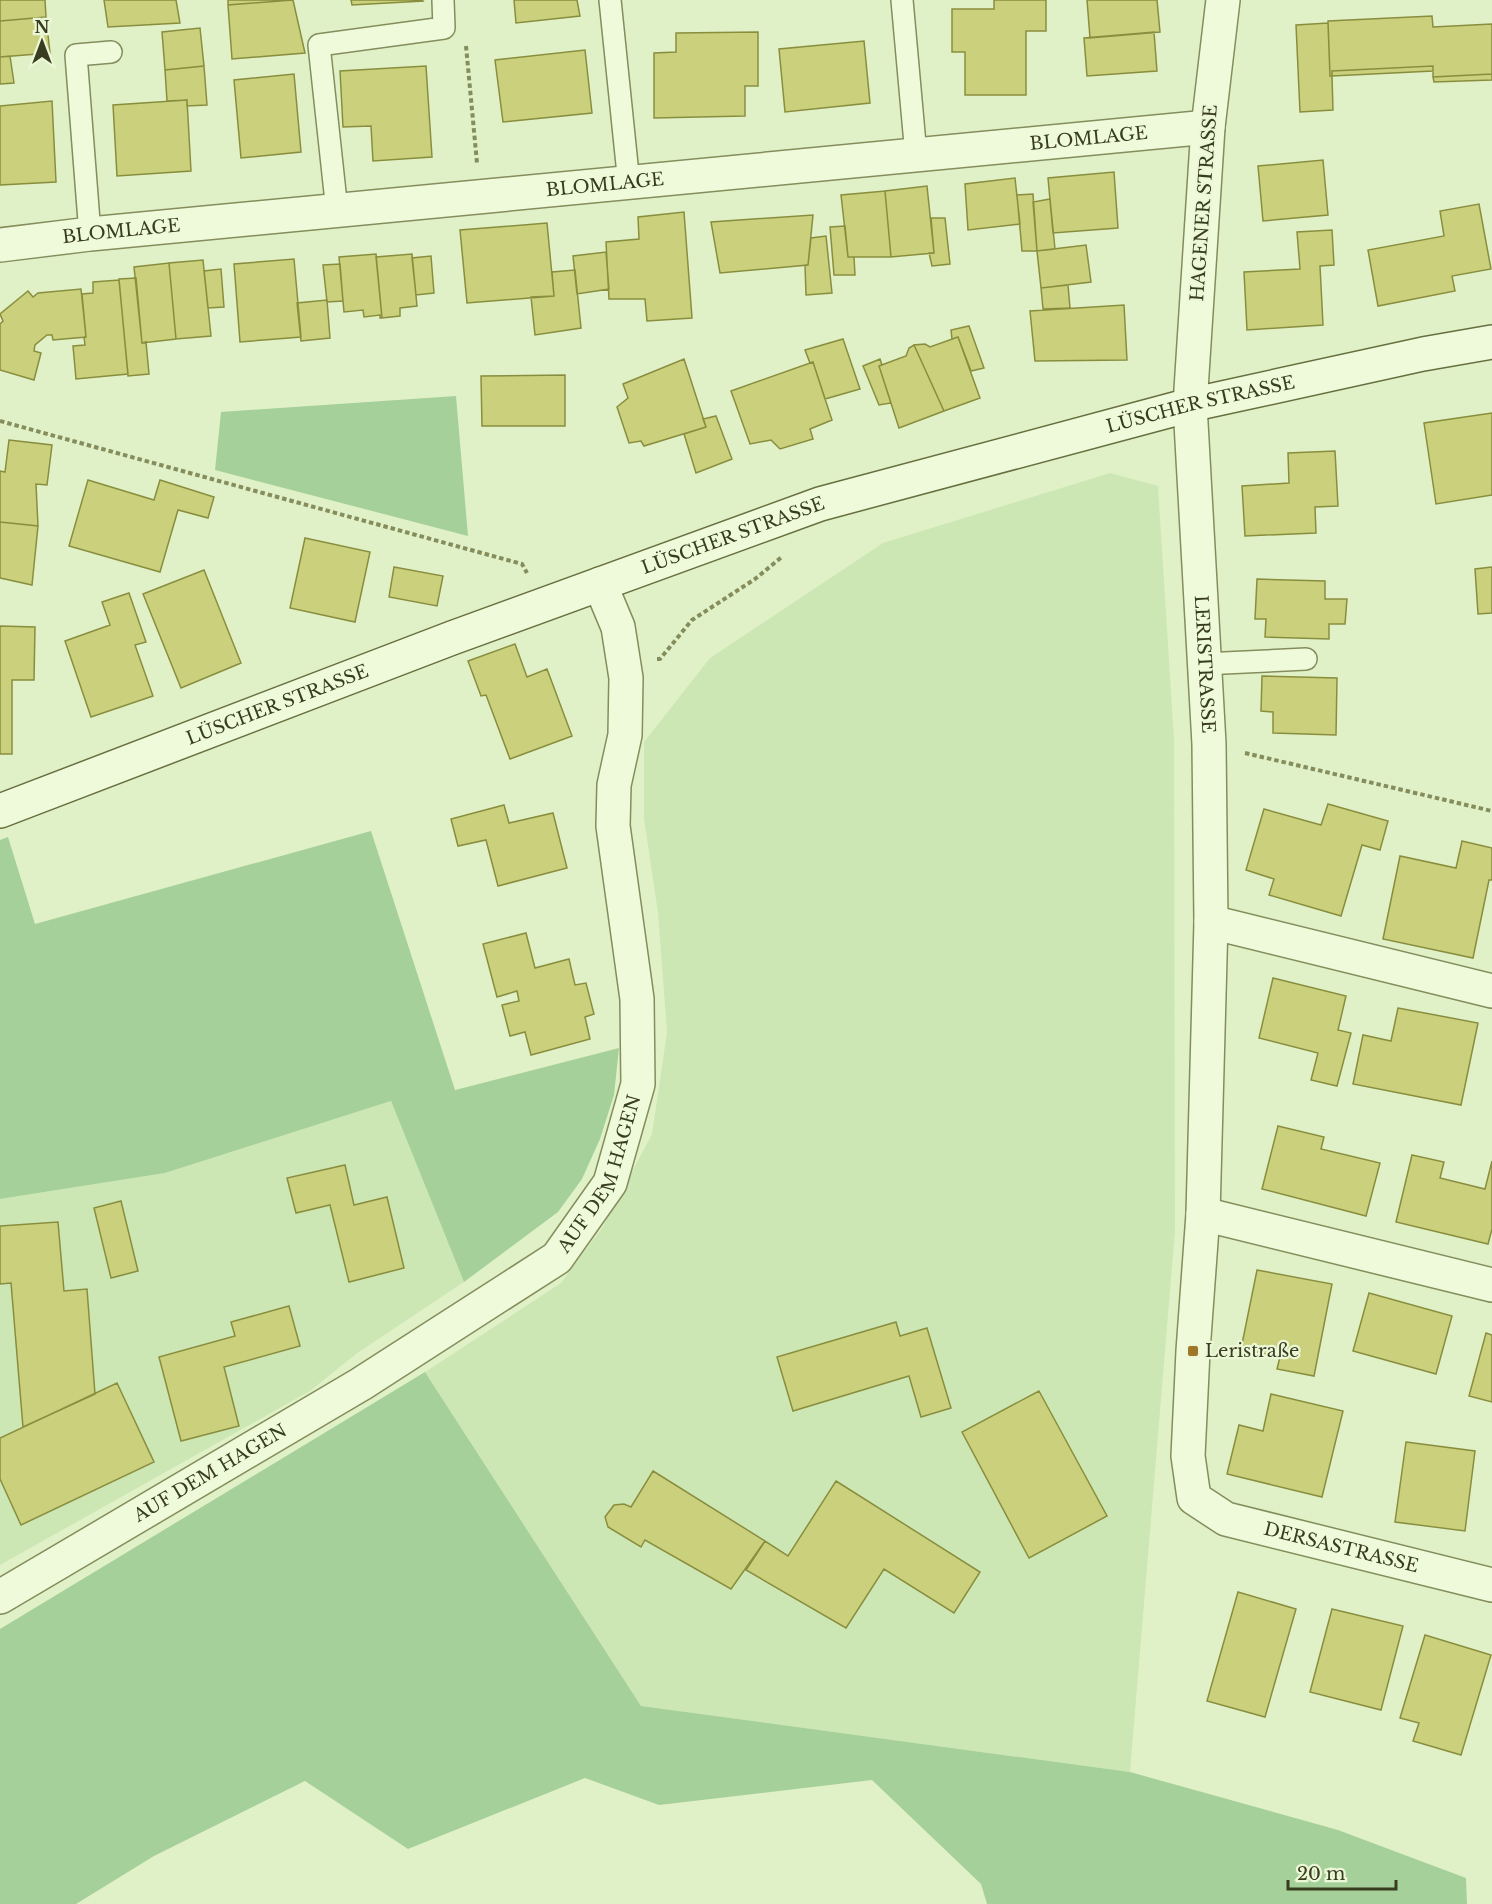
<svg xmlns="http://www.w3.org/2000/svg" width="1492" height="1904" font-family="'Libre Baskerville',serif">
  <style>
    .farmland { fill: #cde7b4 }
    .green { fill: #a6d09a }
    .building { fill: #cad07b; stroke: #898e3f; stroke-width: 1.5 }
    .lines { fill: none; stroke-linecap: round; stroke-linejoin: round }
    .lane-casing { stroke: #848d5b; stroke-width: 24 }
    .street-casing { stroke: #848d5b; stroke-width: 36 }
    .secondary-casing { stroke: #676f3e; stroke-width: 36 }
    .path { stroke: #848d5b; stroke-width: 4; stroke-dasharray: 4.5 3; stroke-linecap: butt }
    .lane { stroke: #effadb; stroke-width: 21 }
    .street { stroke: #effadb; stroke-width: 33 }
    .secondary { stroke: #effadb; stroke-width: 33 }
    .poi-dot { fill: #a07628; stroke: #ebf7d7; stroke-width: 2 }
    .labels { text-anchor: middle; stroke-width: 4.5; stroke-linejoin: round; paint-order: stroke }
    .street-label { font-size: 18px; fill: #393d1f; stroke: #ebf7d7 }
    .poi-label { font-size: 18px; fill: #393d1f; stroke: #ebf7d7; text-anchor: start }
  </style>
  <rect width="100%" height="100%" fill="#e1f1c7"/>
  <path class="farmland" d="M1110 473 1158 486 1174 739 1175 1231 1130 1772 641 1706 425 1372 561 1283 602 1228 652 1134 667 1032 658 913 644 819V742L710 658 883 543Z
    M391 1101 464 1282 356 1354 310 1391 0 1565V1199L165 1173Z"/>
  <path class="green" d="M456 396 468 536 215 470 221 412Z
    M371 831 455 1090 619 1048 614 1095 600 1139 582 1179 558 1212 464 1282 391 1101 165 1173 0 1199V840L8 837 35 924Z
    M425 1372 641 1706 1130 1772 1338 1830 1466 1878 1467 1904H987L981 1884 872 1780 659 1805 585 1778 408 1849 305 1781 154 1856 76 1904H0V1629Z"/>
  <path class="building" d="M0 0H45L46 17 0 21Z
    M104 0H176L180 23 108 27Z
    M228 0H293L228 5Z
    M293 0 305 53 232 59 228 5Z
    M351 0H422L423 1 352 5Z
    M514 0H577L580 16 516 23Z
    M994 0H1046V31H1026V95H965V52H952V9H994Z
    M1087 0H1157L1160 32 1090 38Z
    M1432 16 1433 27 1492 24V74L1433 77V66L1332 71V76H1330L1328 21Z
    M46 17 50 53 0 57V21Z
    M1328 23 1330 76H1332L1333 110 1300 112 1296 25Z
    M200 28 204 66 165 70 162 32Z
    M758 32V86H745V116L654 118V53L676 52V33Z
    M1154 32 1157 71 1087 76 1084 38Z
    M864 41 870 103 785 112 779 49Z
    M585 50 592 113 503 122 495 60Z
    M10 56 14 83 0 84V57Z
    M204 66 207 105 187 106V100L167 101 165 70Z
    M426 66 432 157 373 161 371 126 343 127 340 71Z
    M1433 66V71L1332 76V71Z
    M294 74 301 152 241 158 234 80Z
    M1492 74V80L1434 82 1433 77Z
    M187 100 191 171 117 176 113 105Z
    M52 101 56 182 0 185V106Z
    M1323 160 1328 215 1263 221 1258 166Z
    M1114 172 1118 228 1053 233 1048 178Z
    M1015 178 1020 224 968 230 965 184Z
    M927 186 934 253 891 257 885 191Z
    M885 191 891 257H848L841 195Z
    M1033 194 1037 251H1022L1017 195Z
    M1050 199 1055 249 1037 251 1033 202Z
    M1479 204 1491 269 1452 276 1455 291 1378 306 1368 250 1444 236 1440 211Z
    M684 212 692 318 647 321 645 299H609L606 242 639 239 638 217Z
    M813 215 808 265 720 273 711 222Z
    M931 218H945L950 264 932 266 929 253H934Z
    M547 223 554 296 467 303 460 230Z
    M845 226 848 257H854L855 275H834L830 227Z
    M1332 230 1334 265 1320 266 1323 325 1247 330 1244 272 1300 269 1297 232Z
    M826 236 832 293 806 295 805 265H808L811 238Z
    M1086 245 1091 282 1041 288 1037 251Z
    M606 252 609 289 577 294 573 256Z
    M376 254 382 318H380V315L364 317 363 310 344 312 339 257Z
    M412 254 417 306 400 308V316L382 318 376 257Z
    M431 256 434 293 416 295 412 258Z
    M294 259 301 337 240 342 234 264Z
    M203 260 211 336 176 339 169 263Z
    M169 263 176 339 142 343 134 267Z
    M340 264 343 301 327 302 323 265Z
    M221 269 224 307 208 308 204 271Z
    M575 270 581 328 535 335 531 297 554 296 552 272Z
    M136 278 142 343 146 342 149 374 128 376 119 279Z
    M119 280 128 374 76 379 73 346 85 345 84 337H86L82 294 93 293V282Z
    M1068 285 1070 308 1043 309 1041 288Z
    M81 289 86 337 53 340 52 335H47L35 345 34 351 41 353 34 380 0 370V324L3 321 0 314 28 291 33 297 38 293Z
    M327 300 330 338 301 341 297 303Z
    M1124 305 1127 360 1035 361 1030 311Z
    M969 326 984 368 971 371 958 337 952 339 951 330Z
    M958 337 980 398 944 411 914 345 925 344 930 347Z
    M843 339 860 389 825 399 813 362 810 363 805 350Z
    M914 345 944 411 899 428 879 366 906 356 909 348Z
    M684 359 706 427 644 446 641 441 629 443 617 407 628 398 623 384Z
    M880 359 882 365 879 366 891 403 879 405 863 366Z
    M813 362 832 420 810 429 813 439 780 449 771 440 750 444 731 391Z
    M565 375V426H482L481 376Z
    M1492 413V495L1436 504 1424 423Z
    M716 416 732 459 696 473 684 434 706 427 703 419Z
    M9 440 52 445 47 485 36 484 38 526 0 522V471L5 472Z
    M1335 451 1338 506 1315 507 1316 533 1245 536 1242 486 1289 483 1288 453Z
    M88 480 154 500 160 480 214 497 208 518 178 510 160 572 69 546Z
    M0 522 38 526 32 585 0 578Z
    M305 538 370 552 355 622 290 608Z
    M394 567 443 576 437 606 389 597Z
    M1492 567V613L1478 614 1475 569Z
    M204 570 241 663 181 688 143 594Z
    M1257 579 1325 581V599H1347L1345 624H1329V639L1265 637 1266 619H1255Z
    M129 593 146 642 135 645 153 696 91 717 65 641 110 625 102 602Z
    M0 626 35 627 34 680H12V754H0Z
    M515 644 527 677 547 669 572 736 510 759 486 695 481 696 468 661Z
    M1262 676 1337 678 1336 735 1273 733V712L1261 711Z
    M1328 804 1388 821 1380 850 1362 845 1341 916 1269 895 1274 879 1246 870 1264 809 1321 825Z
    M504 805 509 823 553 813 567 868 498 886 486 840 458 846 451 819Z
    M1462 841 1492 848V880H1489L1473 958 1383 939 1400 856 1456 868Z
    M526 933 535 968 569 959 575 985 586 983 594 1014 585 1017 590 1039 531 1055 525 1032 510 1036 502 1005 519 1001 517 991 497 997 483 944Z
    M1273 978 1346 996 1338 1030 1351 1033 1337 1086 1311 1080 1318 1053 1259 1038Z
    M1398 1008 1478 1023 1461 1105 1353 1084 1363 1035 1391 1041Z
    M1278 1126 1324 1137 1321 1149 1380 1163 1366 1216 1262 1189Z
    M1412 1155 1444 1162 1440 1178 1485 1189 1492 1161V1229L1488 1244 1396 1222Z
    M345 1165 354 1205 387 1197 404 1268 349 1282 330 1205 296 1213 287 1178Z
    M121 1201 138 1271 111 1278 94 1208Z
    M58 1222 64 1291 87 1289 95 1394 23 1427 11 1283 0 1284V1226Z
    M1257 1270 1332 1284 1314 1376 1277 1369 1280 1357 1241 1349Z
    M1369 1293 1452 1316 1436 1374 1353 1351Z
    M289 1306 300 1346 224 1367 239 1426 181 1441 159 1357 235 1336 231 1322Z
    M896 1322 900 1336 927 1328 951 1408 921 1417 909 1376 793 1411 777 1357Z
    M1486 1333 1492 1335V1402L1469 1396Z
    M117 1383 154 1462 21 1525 0 1479V1438Z
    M1039 1391 1107 1516 1029 1558 962 1432Z
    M1271 1394 1343 1411 1322 1497 1227 1474 1239 1425 1263 1431Z
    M1406 1442 1475 1451 1465 1531 1395 1522Z
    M653 1471 765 1541 731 1589 645 1540 641 1547 608 1527 605 1517 614 1505 624 1504 631 1507Z
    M836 1481 980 1572 954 1613 884 1569 846 1628 746 1570 765 1541 788 1556Z
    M1238 1592 1296 1609 1265 1717 1207 1701Z
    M1332 1609 1403 1626 1381 1710 1310 1692Z
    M1425 1635 1491 1655 1461 1755 1413 1741 1419 1723 1400 1718Z"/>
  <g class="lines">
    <g class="lane-casing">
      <path id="lane" d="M610 0 629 184
        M902 0 916 155
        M337 211 319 45 444 28 443 0
        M90 234 76 55 111 52
        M1203 664 1306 659"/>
    </g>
    <g class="street-casing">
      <g id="street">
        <path id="s1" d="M1223 0 1208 127 1190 405 1209 744 1211 922 1203 1214 1193 1351 1188 1456 1194 1498 1226 1519 1492 1585"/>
        <path id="s2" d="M0 245 90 234 1208 127"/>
        <path d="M1211 922 1492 991"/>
        <path d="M1203 1214 1492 1285"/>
        <path id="s3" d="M0 1597 361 1384 557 1258 610 1183 638 1084 637 999 613 826 614 785 625 735 626 678 618 627 600 584"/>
      </g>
    </g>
    <g class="secondary-casing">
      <g id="secondary">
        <path id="s4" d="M0 811 452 638 820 504 1190 405 1423 354 1492 342"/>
      </g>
    </g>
    <path class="path" d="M466 46 477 163
      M0 421 522 564 527 573
      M657 659H660L692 620 755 579 783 556
      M1245 753 1492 811"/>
    <use href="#lane" class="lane"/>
    <use href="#street" class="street"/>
    <use href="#secondary" class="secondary"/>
  </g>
  <rect class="poi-dot" x="1187" y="1345" width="12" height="12" rx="3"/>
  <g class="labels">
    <g class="street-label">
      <text dy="6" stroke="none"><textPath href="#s2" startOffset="1094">BLOMLAGE</textPath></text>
      <text dy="6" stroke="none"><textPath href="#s2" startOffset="608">BLOMLAGE</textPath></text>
      <text transform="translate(1204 203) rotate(-86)" y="6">HAGENER STRASSE</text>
      <text dy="6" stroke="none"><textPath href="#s2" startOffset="122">BLOMLAGE</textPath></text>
      <text dy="6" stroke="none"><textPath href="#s4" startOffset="1269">LÜSCHER STRASSE</textPath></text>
      <text dy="6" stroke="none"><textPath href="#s4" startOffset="783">LÜSCHER STRASSE</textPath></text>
      <text dy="6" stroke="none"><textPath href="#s1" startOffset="666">LERISTRASSE</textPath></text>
      <text dy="6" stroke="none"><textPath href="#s4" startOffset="297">LÜSCHER STRASSE</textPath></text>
      <text dy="6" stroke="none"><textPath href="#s3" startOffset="748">AUF DEM HAGEN</textPath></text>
      <text dy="6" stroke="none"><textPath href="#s3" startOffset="244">AUF DEM HAGEN</textPath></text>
      <text dy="6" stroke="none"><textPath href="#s1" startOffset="1658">DERSASTRASSE</textPath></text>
    </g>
    <g class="poi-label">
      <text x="1205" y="1357">Leristraße</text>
    </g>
  </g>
  <g transform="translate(42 42)" stroke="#ebf7d7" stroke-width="4.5" paint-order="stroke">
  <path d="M0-4.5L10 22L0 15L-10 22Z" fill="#393d1f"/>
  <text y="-9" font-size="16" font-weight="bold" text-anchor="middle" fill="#393d1f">N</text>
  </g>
  <path d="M1288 1880v9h108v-9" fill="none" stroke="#393d1f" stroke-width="3"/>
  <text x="1297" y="1880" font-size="18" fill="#393d1f" stroke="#ebf7d7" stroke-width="4.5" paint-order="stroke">20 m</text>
</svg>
